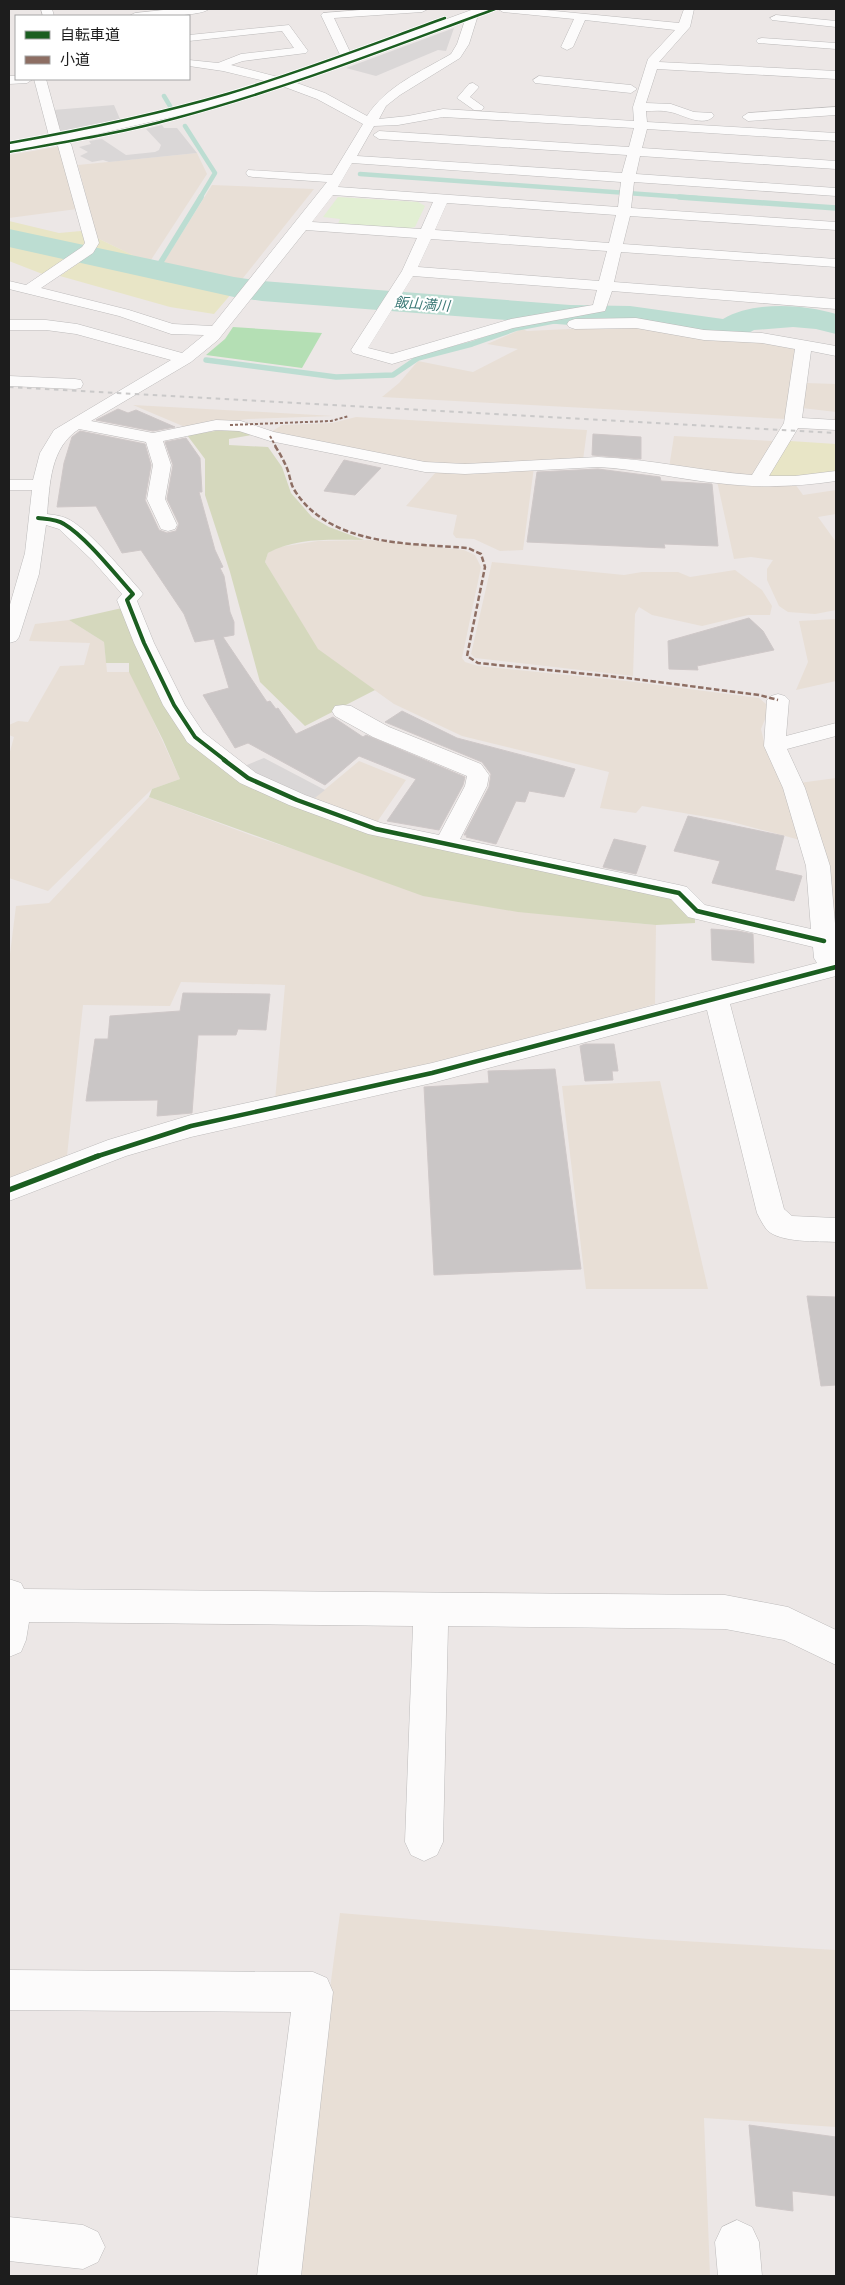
<svg xmlns="http://www.w3.org/2000/svg" width="845" height="2285" font-family="Quicksand,'Noto Sans JP',sans-serif">
  <style>
    .farmland { fill: #e8dfd6 }
    .grass { fill: #e8e5c6 }
    .forest { fill: #d5d8bd }
    .park { fill: #e2efd3 }
    .pitch { fill: #b4dfb4 }
    .parking { fill: #dad7d7 }
    .lines { fill: none; stroke-linecap: round; stroke-linejoin: round }
    .stream-far1 { stroke: #bcddd2; stroke-width: 4.5 }
    .stream { stroke: #bcddd2; stroke-width: 5.5 }
    .river { fill: #bcddd2; fill-rule: evenodd }
    .building { fill: #cac6c6; stroke: #cfc8c8 }
    .minor-casing { stroke: #bdbbbb; stroke-width: 1 }
    .minor { fill: #fcfbfb; fill-rule: evenodd }
    .rail { stroke: #cac9c9; stroke-width: 2; stroke-dasharray: 4.5 4.5; stroke-linecap: butt }
    .quiet-far1 { stroke: #8d6e63; stroke-width: 2; stroke-dasharray: 3 2; stroke-linecap: butt }
    .quiet { stroke: #8d6e63; stroke-width: 2.5; stroke-dasharray: 5.5 2.5; stroke-linecap: butt }
    .cycleway-far3-casing { stroke: #fff; stroke-width: 4 }
    .cycleway-far2-casing { stroke: #fff; stroke-width: 6 }
    .cycleway-far1-casing { stroke: #fff; stroke-width: 7 }
    .cycleway-casing { stroke: #fff; stroke-width: 9 }
    .cycleway-far3 { stroke: #1b5e20; stroke-width: 2.5 }
    .cycleway-far2 { stroke: #1b5e20; stroke-width: 4 }
    .cycleway-far1 { stroke: #1b5e20; stroke-width: 4.5 }
    .cycleway { stroke: #1b5e20; stroke-width: 5.5 }
    .labels { text-anchor: middle; stroke-width: 4; stroke-linejoin: round; paint-order: stroke }
    .far-water-label { font-size: 14px; font-style: italic; fill: #3d7a77; stroke: #fff }
  </style>
  <rect width="100%" height="100%" fill="#ece7e6"/>
  <path class="farmland" d="M62 146 77 209 9 218V155Z
    M197 153 207 174 149 263 97 238 78 165Z
    M212 185 314 189 239 283 162 265Z
    M635 326 796 347 786 419 382 397 399 383 418 361 473 372 518 349 487 344 522 329 527 331Z
    M806 383 836 384V422H833L836 412 802 408Z
    M133 405 334 416 248 419 185 427Z
    M356 417 587 430 583 460 488 465H426L271 432 282 425 332 423Z
    M674 436 773 441 753 475 747 477 669 468Z
    M534 467 523 550 500 551 474 539 456 538 453 534 457 515 406 506 436 472Z
    M717 481 795 484 803 495 836 490V514L818 517 836 542V610L815 614 788 612 779 606 767 580V569L773 560 751 557 734 559Z
    M370 540 464 550 475 555 481 567 462 658 465 662 478 666 627 681 759 698 766 704 770 707 761 729 765 746 787 790 800 840 725 820 642 806 636 813 600 808 609 772 462 736 394 704 317 649 265 562 268 553 279 547 318 541Z
    M492 562 624 575 642 572H678L690 577 735 570 762 590 772 606 770 615H748L702 626 652 615 639 607 635 614 633 676 475 658 471 654Z
    M836 619V681L796 690 808 662 799 621Z
    M69 620 104 642 107 672H129L133 677 180 779 152 789 48 891 9 878V755L14 737 9 735V725L18 721 28 722 60 666 84 665 90 643 29 641 35 624Z
    M359 761 406 780 377 822 311 801Z
    M836 778V955L833 952 799 783Z
    M149 797 253 836 332 862 611 921 656 925 655 1004 429 1068 275 1101 285 985 181 982 170 1006 83 1005 67 1156 9 1181V962L16 906 49 903Z
    M660 1081 708 1289H586L562 1086Z
    M340 1913 649 1939 836 1950V2127L704 2118 710 2276H292Z"/>
  <path class="grass" d="M9 221 59 233 81 231 87 242 84 249 9 233Z
    M97 238 149 263 96 251Z
    M9 243 72 256 45 275 9 261Z
    M84 259 232 293 214 314 170 307 60 276Z
    M790 441 836 444V473C819 475 780 485 767 474Z"/>
  <path class="forest" d="M237 428 257 434 229 439V445L268 447 282 467 291 493 312 517 329 527 364 540C332 540 297 537 268 553L265 562 318 649 375 690 305 726 260 682 230 572 205 495V459L187 435Z
    M122 608 168 707 243 783 292 806 373 834 672 899 695 913V923L656 925 611 921 518 912 423 896 149 797 152 789 180 779 163 740 129 672V663H106L104 642 69 620Z"/>
  <path class="park" d="M338 197 418 202 425 206 415 227 405 229 338 224 340 219 323 217Z"/>
  <path class="pitch" d="M233 327 322 333 302 368 206 355 225 339Z"/>
  <path class="parking" d="M454 28 446 51 438 50 376 76 346 68Z
    M114 105 120 119 61 131 53 110Z
    M162 125 164 128H177L197 153 109 162 103 160 92 162 80 156 88 152 79 147 91 144 89 141 102 139 126 155 155 152 159 150 161 145 146 129Z
    M264 758 325 790 311 801 242 767Z"/>
  <g class="lines">
    <path class="stream-far1" d="M164 96 170 106
      M185 126 215 173 200 198
      M360 174 697 198"/>
    <path class="stream" d="M679 197 836 208
      M156 270 201 197
      M206 360 336 377 393 375 418 358 472 344 517 328 580 316"/>
    <path class="river" d="M9 229 234 277 262 281 570 305 630 306 723 319C754 301 802 304 836 314V334L816 329 793 327 754 330 741 337 729 340 701 338 673 331 630 326 570 325 262 301 234 297 9 247Z"/>
  </g>
  <path class="building" d="M118 409 128 413 136 410 175 427 153 431 96 420Z
    M80 431 145 444 151 465 145 500 159 530 167 533 176 531 179 524 167 499 173 465 165 442 186 438 200 458 202 492H199L215 550 223 567 220 568 224 576 230 612 234 622V635L223 637 267 702 270 701 276 709 278 708 296 734 333 717 363 737 366 735 465 777 463 785 439 830 387 821 416 779 359 756 325 785 248 743 235 748 203 695 229 688 214 639 195 642 184 614 141 550 122 553 96 506 57 507 64 463 72 437Z
    M593 434 641 437V459L592 455Z
    M344 460 381 468 355 495 324 491Z
    M598 469 660 477 661 481 712 484 718 546 664 544 665 548 527 542 537 472Z
    M749 618 763 631 774 650 697 666 698 670 669 669 668 641Z
    M402 711 457 738 575 769 564 797 529 791 525 802 516 801 496 844 466 837 467 835H464L489 787 491 774 482 762 385 722Z
    M688 816 784 836 775 870 802 876 794 901 712 883 720 861 674 851Z
    M614 839 646 846 636 874 603 867Z
    M711 929 738 931 753 934 754 963 712 960Z
    M183 993 270 994 266 1030 238 1029 236 1035H198L192 1113 157 1116 158 1100 86 1101 95 1039H108L110 1016 180 1011Z
    M585 1044H614L618 1071H612L613 1080 585 1081 580 1046Z
    M555 1069 581 1269 434 1275 424 1087 489 1083 488 1071Z
    M807 1296 836 1297V1385L821 1386Z
    M749 2125 836 2137V2196L792 2191 793 2211 756 2206Z"/>
  <g class="lines">
    <g class="minor-casing">
      <path id="minor" d="M41 9H52L54 16H43Z
        M173 9H209C200 17 143 17 129 16L135 13Z
        M373 9H428L422 12 334 18 351 54 474 9H490L478 15 469 44 460 58 400 95 386 106 379 119 408 116 443 109 634 121 633 107 648 59 675 30 585 20 573 47 567 50 561 47 574 19 503 12 498 9H534L679 23 684 9H694L690 27 659 62 836 71V79L657 69 646 103 671 104 694 112 712 113 714 116C703 128 682 114 670 112 662 110 653 111 646 111L647 122 836 133V141L647 129 642 148 836 161V169L640 156 636 174 836 188V196L634 182 631 208 836 222V230L630 216 623 244 836 259V267L621 252 614 282 836 299V309L612 291 605 311 513 328 392 364 353 353 351 350 402 271 417 238 306 230 218 340 191 362 91 421 153 433 216 420 241 421 274 432 425 462 465 464 598 457C650 459 700 471 752 475L784 423 795 349 762 343 704 340 636 328 575 329 569 327 567 324 569 321 575 319 636 318 704 330 762 333 836 346V356L811 351 802 418 836 420V430L798 428 769 476H795L836 471V481C796 487 757 488 717 483 677 479 638 469 598 467L465 474 425 472 270 441 239 431 216 430 163 441 171 465 165 499 177 525 175 529 168 531 161 529 147 499 153 465 146 442 79 429C50 448 50 483 47 514 55 515 63 516 70 520 91 532 123 571 140 590L143 594 137 601 154 643 185 705 203 732 256 773 305 795 381 823 439 835 465 786 467 776 373 737 335 716 332 711 335 706 343 705 351 706 389 727 481 764 489 775 487 786 460 839 679 885 687 887 705 905 811 929 806 866 783 788 764 746 767 700 771 696 778 694 785 696 789 700 786 736 836 723V736L787 749 805 788 830 866 836 935V976L730 1004 784 1209 792 1216 836 1218V1242C818 1241 780 1243 767 1230 763 1225 760 1219 757 1213L707 1010 432 1083 191 1137 126 1156 9 1201V1178L108 1140 191 1115 432 1063 817 963 814 958 813 947 688 917 671 899 368 834 289 805 240 783 187 742 184 737 163 705 134 643 117 600 122 594 93 561 59 529 46 525 39 574 19 637 16 641 9 643V608L25 553 32 490H9V480H33L40 453 54 430 171 360 76 334 46 330H9V320H46L77 324 182 353 204 335 171 334 119 316 9 289V281L26 285 82 247 85 243 58 146 54 143 9 151V143L49 136 34 79H46L61 134C132 121 201 104 269 82L223 71 189 66V60L218 63 241 54 294 48 282 31 189 41V35L289 25 308 51 306 53 243 61 231 65 282 78 341 57 321 15 323 13ZM465 20 457 44 451 54C422 71 386 86 367 116L325 93 294 82ZM282 86 317 99 363 124 332 175 248 170 246 173 248 176 253 177 327 182 212 326 173 324 129 310 41 288 93 253 99 243 71 144 67 141 185 114ZM443 117 634 128 629 147 379 131 373 135 379 139 627 155 622 173 357 156 374 126 398 125ZM352 163 621 182 618 207 338 187ZM333 195 433 202 421 229 312 222ZM447 203 616 215 609 243 435 230ZM431 239 607 251 599 281 418 267ZM413 276 597 290 593 305 511 319 392 354 368 348Z
        M776 15 836 21V27L772 20 770 18Z
        M762 38 836 43V49L758 43 756 41 758 39Z
        M9 76H16V79H33L27 83 9 84Z
        M539 76 631 85 637 89 631 93 535 83 533 80Z
        M473 83 479 87 470 97 484 107 482 110H474L457 98 469 84Z
        M836 107V115L748 121 742 117 748 113Z
        M9 376 75 379 81 380 83 384 81 388 75 389 9 386Z
        M9 1579 21 1583 24 1589 725 1595 788 1607 836 1630V1665L784 1640 725 1629 448 1626 443 1842 437 1855 424 1861 411 1855 405 1842 413 1626 29 1622 26 1640 21 1652 9 1657Z
        M9 1970 313 1972 327 1978 333 1992 301 2276H257L291 2012 9 2010Z
        M9 2217 83 2225 98 2232 105 2247 98 2262 83 2269 9 2261Z
        M737 2220 752 2227 759 2242 762 2276H718L715 2242 722 2227Z"/>
    </g>
    <use href="#minor" class="minor"/>
    <path class="rail" d="M9 387 836 433"/>
    <path class="quiet-far1" d="M230 425 331 421 349 416
      M270 436 276 447"/>
    <path class="quiet" d="M275 446C279 452 283 459 286 466 290 474 290 484 295 491 331 547 411 543 468 548L481 554 485 567 467 656 478 663 627 678 759 695 778 700"/>
    <g class="cycleway-far3-casing">
      <path id="cycleway-far3" d="M9 143C82 130 155 115 227 94 301 72 373 44 445 18
        M9 152C65 142 121 133 176 118 285 89 389 48 495 9"/>
    </g>
    <g class="cycleway-far2-casing">
      <path id="cycleway-far2" d="M38 518C47 519 57 519 64 524 86 537 115 574 133 594L127 600 144 643 174 705 195 737 226 761"/>
    </g>
    <g class="cycleway-far1-casing">
      <path id="cycleway-far1" d="M224 760 248 778 297 800 376 829 679 893 697 911 824 941
        M95 1157 191 1126 432 1073 836 967"/>
    </g>
    <g class="cycleway-casing">
      <path id="cycleway" d="M9 1190 98 1156"/>
    </g>
    <use href="#cycleway-far3" class="cycleway-far3"/>
    <use href="#cycleway-far2" class="cycleway-far2"/>
    <use href="#cycleway-far1" class="cycleway-far1"/>
    <use href="#cycleway" class="cycleway"/>
  </g>
  <g class="labels">
    <g class="far-water-label">
      <text transform="translate(422 304) rotate(4)" y="5">飯山満川</text>
    </g>
  </g>
  <rect width="845" height="2285" fill="none" stroke="#1d1d1d" stroke-width="20"/>
  <rect x="15" y="15" width="175" height="65" fill="#ffffff" stroke="#a5a5a5"/>
  <rect x="25" y="31" width="25" height="8" fill="#1b5e20" stroke="#a5a5a5"/>
  <text x="60" y="40" font-size="15" fill="#1d1d1d">自転車道</text>
  <rect x="25" y="56" width="25" height="8" fill="#8d6e63" stroke="#a5a5a5"/>
  <text x="60" y="65" font-size="15" fill="#1d1d1d">小道</text>
</svg>
